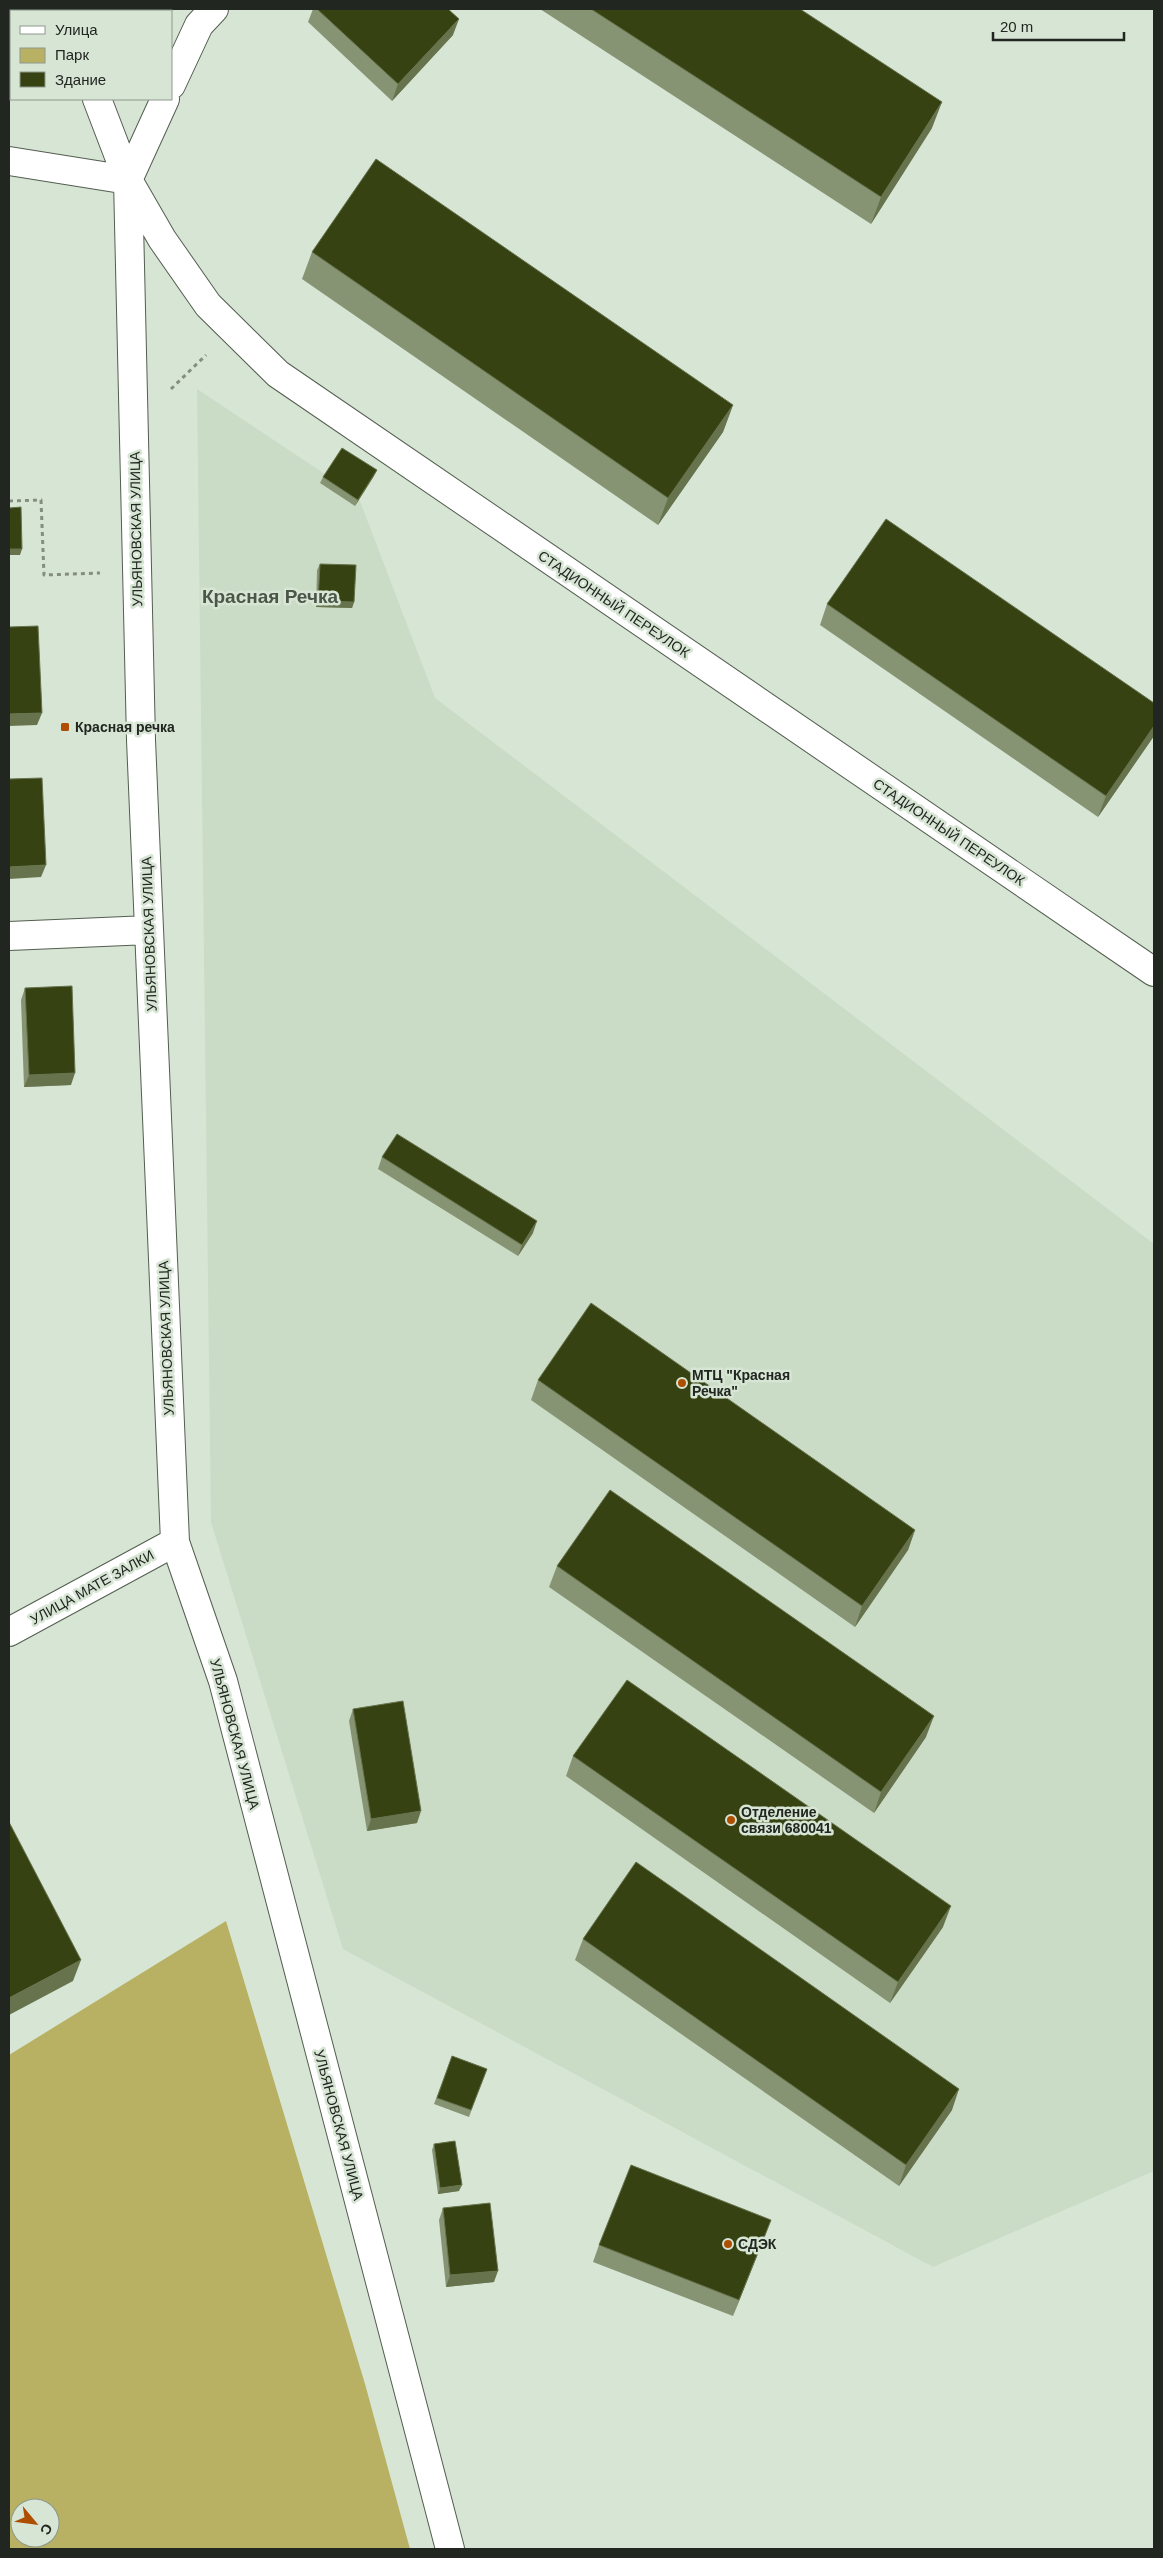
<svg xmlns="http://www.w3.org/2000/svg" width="1163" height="2558" font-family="Arial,sans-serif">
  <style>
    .built { fill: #cadcc5 }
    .green { fill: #b8b062; fill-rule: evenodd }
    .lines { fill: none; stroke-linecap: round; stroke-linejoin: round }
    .minor-casing { stroke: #535e50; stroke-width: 30 }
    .path { stroke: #838d81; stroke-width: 3; stroke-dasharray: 4 4; stroke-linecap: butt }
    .minor { stroke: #fff; stroke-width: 28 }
    .wall { fill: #879474 }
    .shaded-wall { fill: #67734d }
    .building { fill: #374213; stroke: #67734d }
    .poi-dot { fill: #ad4e00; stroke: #d7e5d4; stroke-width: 2 }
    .labels { text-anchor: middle; stroke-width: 5; stroke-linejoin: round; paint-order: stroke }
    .street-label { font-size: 14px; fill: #212620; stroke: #d7e5d4 }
    .poi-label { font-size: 14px; font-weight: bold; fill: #212620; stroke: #d7e5d4; text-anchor: start }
    .district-label { font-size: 19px; font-weight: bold; fill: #4a5648; stroke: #d7e5d4 }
  </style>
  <rect width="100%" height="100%" fill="#d7e5d4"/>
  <path class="built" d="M197 389 358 496 435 698 1154 1244V2171L933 2267 343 1949 211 1522Z"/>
  <path class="green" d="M226 1921 365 2384 410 2549H9V2055ZM20 2508H50V2538H20Z"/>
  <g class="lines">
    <g class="minor-casing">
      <path id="minor" d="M63 9 64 11
        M171 85 199 25 214 9
        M97 99 128 180 162 239 208 305 278 374 1154 972
        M165 99 128 180 141 740 175 1542 223 1681 450 2549
        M9 161 128 180
        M9 936 149 930
        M9 1632 175 1542"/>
    </g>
    <path class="path" d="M171 389 206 355
      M9 501 41 500 44 575 100 573"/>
    <use href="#minor" class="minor"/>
  </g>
  <path class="wall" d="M313 9H448L453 35 392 101 308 22Z
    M540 9H800L932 128 871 224Z
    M312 252 733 405 723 432 658 525 302 279Z
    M374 476 355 506 320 483 323 477Z
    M320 564 354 602 352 608 316 607 317 570Z
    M827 604 1154 703V736L1098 817 820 625Z
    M25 988 71 1085 24 1087 21 1000Z
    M382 1157 533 1233 518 1256 378 1169Z
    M538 1380 915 1530 908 1550 855 1627 531 1400Z
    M557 1566 926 1737 874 1813 549 1587Z
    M353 1709 417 1823 367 1831 349 1721Z
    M573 1756 943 1927 890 2003 566 1776Z
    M583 1939 952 2110 899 2186 575 1960Z
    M452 2056 487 2069 469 2117 434 2104Z
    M434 2144 459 2191 438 2194 432 2150Z
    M443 2208 494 2282 446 2287 439 2220Z
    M765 2236 733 2316 593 2262 599 2245Z"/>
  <path class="shaded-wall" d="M459 19 453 35 392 101 398 84Z
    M942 102 932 128 871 224 881 197Z
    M733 405 723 432 658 525 668 498Z
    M377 470 374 476 355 506 358 500Z
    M9 549H22L20 555H9Z
    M318 601 354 602 352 608 316 607Z
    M42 713 37 725 9 726V714Z
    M1154 726V736L1098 817 1106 796Z
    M46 865 41 877 9 879V867Z
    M75 1073 71 1085 24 1087 29 1075Z
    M537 1221 533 1233 518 1256 522 1245Z
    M915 1530 908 1550 855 1627 862 1606Z
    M934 1716 926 1737 874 1813 881 1792Z
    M421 1811 417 1823 367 1831 371 1819Z
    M951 1906 943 1927 890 2003 898 1982Z
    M81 1960 73 1981 9 2015V1998Z
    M959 2089 952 2110 899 2186 906 2165Z
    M462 2185 459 2191 438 2194 440 2188Z
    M771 2220 765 2236 733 2316 739 2300Z
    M498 2271 494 2282 446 2287 450 2275Z"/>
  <path class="building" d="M317 9H448L459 19 398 84Z
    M591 9H800L942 102 881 197Z
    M376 159 733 405 668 498 312 252Z
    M342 448 377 470 358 500 323 477Z
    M21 507 22 549H9V508Z
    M886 519 1154 703V726L1106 796 827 604Z
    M320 564 356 565 354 602 318 601Z
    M38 626 42 713 9 714V627Z
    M42 778 46 865 9 867V779Z
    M72 986 75 1073 29 1075 25 988Z
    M397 1134 537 1221 522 1245 382 1157Z
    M591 1303 915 1530 862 1606 538 1380Z
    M610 1490 934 1716 881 1792 557 1566Z
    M627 1680 951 1906 898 1982 573 1756Z
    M403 1701 421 1811 371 1819 353 1709Z
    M9 1822 81 1960 9 1998Z
    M636 1862 959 2089 906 2165 583 1939Z
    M452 2056 487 2069 471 2110 437 2098Z
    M455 2141 462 2185 440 2188 434 2144Z
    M631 2165 771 2220 739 2300 599 2245Z
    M490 2203 498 2271 450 2275 443 2208Z"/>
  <g class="poi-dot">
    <rect x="60" y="722" width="10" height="10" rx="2.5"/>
    <circle cx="682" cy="1383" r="5"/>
    <circle cx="731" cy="1820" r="5"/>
    <circle cx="728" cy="2244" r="5"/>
  </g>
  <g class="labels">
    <g class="street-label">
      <text transform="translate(136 529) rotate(-91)" y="5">УЛЬЯНОВСКАЯ УЛИЦА</text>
      <text transform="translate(614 604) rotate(34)" y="5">СТАДИОННЫЙ ПЕРЕУЛОК</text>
      <text transform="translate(949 832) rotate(34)" y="5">СТАДИОННЫЙ ПЕРЕУЛОК</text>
      <text transform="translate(149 934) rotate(-92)" y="5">УЛЬЯНОВСКАЯ УЛИЦА</text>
      <text transform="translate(166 1338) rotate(-92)" y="5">УЛЬЯНОВСКАЯ УЛИЦА</text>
      <text transform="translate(92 1587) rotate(-29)" y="5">УЛИЦА МАТЕ ЗАЛКИ</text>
      <text transform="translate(235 1734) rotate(75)" y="5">УЛЬЯНОВСКАЯ УЛИЦА</text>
      <text transform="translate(339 2125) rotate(75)" y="5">УЛЬЯНОВСКАЯ УЛИЦА</text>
    </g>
    <g class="poi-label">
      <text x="75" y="732">Красная речка</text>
      <text x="692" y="1380">МТЦ "Красная<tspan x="692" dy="16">Речка"</tspan></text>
      <text x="741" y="1817">Отделение<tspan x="741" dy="16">связи 680041</tspan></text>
      <text x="738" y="2249">СДЭК</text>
    </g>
    <g class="district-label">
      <text x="270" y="603">Красная Речка</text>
    </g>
  </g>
  <rect width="1163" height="2558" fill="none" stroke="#212620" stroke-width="20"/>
  <rect x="10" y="10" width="162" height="90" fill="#d7e5d4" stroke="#8e998c"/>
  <rect x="20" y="26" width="25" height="8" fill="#ffffff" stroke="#8e998c"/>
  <text x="55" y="35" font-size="15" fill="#212620">Улица</text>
  <rect x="20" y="48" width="25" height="15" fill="#b8b062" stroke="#8e998c"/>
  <text x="55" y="60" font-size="15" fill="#212620">Парк</text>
  <rect x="20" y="72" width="25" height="15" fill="#374213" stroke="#8e998c"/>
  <text x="55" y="85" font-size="15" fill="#212620">Здание</text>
  <g transform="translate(35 2523) rotate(119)"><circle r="24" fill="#d7e5d4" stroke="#8e998c"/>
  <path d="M0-4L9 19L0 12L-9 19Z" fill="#ad4e00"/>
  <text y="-8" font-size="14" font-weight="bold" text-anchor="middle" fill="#212620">С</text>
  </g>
  <path d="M993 32v8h131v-8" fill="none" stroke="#212620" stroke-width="2.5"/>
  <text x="1000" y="32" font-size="15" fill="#212620" stroke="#d7e5d4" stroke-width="4" paint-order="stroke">20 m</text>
</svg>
